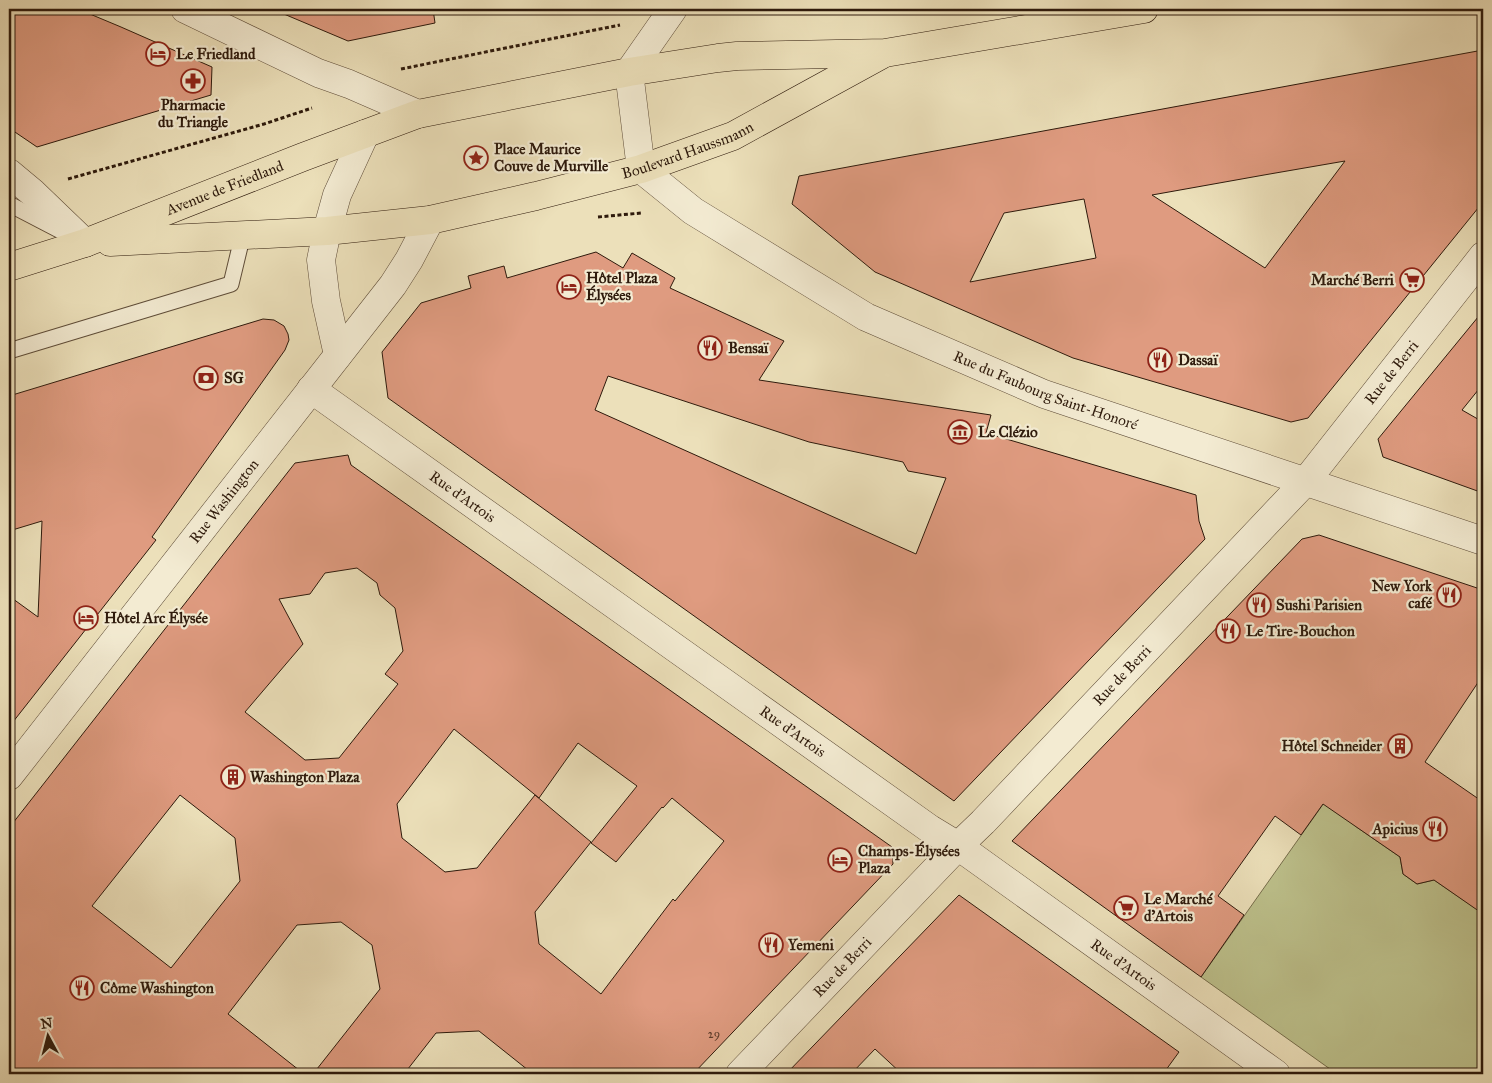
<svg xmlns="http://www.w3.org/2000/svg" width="1492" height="1083" font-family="'IM FELL Great Primer',serif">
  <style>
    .green { fill: #bdc18c; stroke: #766e4c }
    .building { fill: #df9b80; stroke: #2e1a0c; fill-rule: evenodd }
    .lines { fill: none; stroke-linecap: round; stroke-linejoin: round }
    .service-casing { stroke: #5e4c38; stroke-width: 17 }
    .minor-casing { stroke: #5e4c38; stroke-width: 29 }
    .tertiary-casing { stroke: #5e4c38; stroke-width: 29 }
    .primary-casing { stroke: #2e1a0c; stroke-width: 29 }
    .path { stroke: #2e1a0c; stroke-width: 3; stroke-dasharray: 4 2.5; stroke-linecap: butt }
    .service { stroke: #f3ebd2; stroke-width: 15 }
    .minor { stroke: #f3ebd2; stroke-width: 28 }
    .tertiary { stroke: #f3ebd2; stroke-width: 28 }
    .primary { stroke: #ece0ba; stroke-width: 28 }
    .labels { text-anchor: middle; stroke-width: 4.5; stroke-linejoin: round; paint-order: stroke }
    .number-label { font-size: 12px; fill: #5a3a29 }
    .poi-label { font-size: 15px; font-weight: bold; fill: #2e1a0c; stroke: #f3ebd2; text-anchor: start }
    .street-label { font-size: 15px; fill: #2e1a0c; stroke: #f3ebd2 }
  </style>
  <rect width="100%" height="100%" fill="#ece0ba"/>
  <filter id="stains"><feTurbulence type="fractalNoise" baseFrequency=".004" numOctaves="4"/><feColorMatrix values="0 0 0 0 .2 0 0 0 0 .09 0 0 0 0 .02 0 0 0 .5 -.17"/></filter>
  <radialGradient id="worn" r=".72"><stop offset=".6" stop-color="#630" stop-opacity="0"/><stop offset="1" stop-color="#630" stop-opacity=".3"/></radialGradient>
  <path class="green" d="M1331 793 1355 826 1400 857 1403 874 1417 884 1434 880 1481 912 1483 911V1074H1337L1201 977Z"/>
  <path class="building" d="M9 9H78L121 27 212 67 211 95 37 147 9 128Z
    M272 9H433L435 23 348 41Z
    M1483 50V202L1308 418 1291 422 1073 358 875 272 792 204 799 176ZM1345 161 1265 268 1152 195 1264 175ZM1084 199 1096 258 970 282 1004 213Z
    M596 252 623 268 632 253 675 278 670 288 784 341 759 380 991 415 986 433 1196 495 1199 521 1205 539 954 801 388 398 382 352 421 303 471 288 468 276 504 266 507 278ZM608 376 809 442 903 462 908 471 946 478 916 554 595 410Z
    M1483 311V384L1462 410 1483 422V493L1383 457 1378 439Z
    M263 319 274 320 284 326 288 334 289 340 285 350 152 537 156 540 9 727V596L38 617 42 521 9 531V396Z
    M348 455 351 465 892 847 893 864 693 1074H533L479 1031 436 1033 404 1074H313L380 989 372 945 341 922 297 925 228 1014 304 1074H9V828L295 463ZM357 568 377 583 380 595 395 608 403 651 385 674 398 684 339 758 305 760 245 712 303 644 279 599 310 594 325 573ZM454 729 539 798 578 743 637 786 591 843 616 862 662 807 663 808 672 798 724 841 675 901 673 899 601 994 539 944 535 912 591 842 535 795 477 868 445 872 402 838 397 804ZM180 795 235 838 240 881 171 968 92 906Z
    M1319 535 1483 590V675L1425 762 1483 802V914L1434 880 1417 884 1403 874 1400 857 1323 804 1301 835 1275 816 1218 896 1244 915 1201 977 1012 841 1302 539Z
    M959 895 1179 1052 1163 1074H902L875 1049 851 1074H786Z"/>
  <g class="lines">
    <g class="service-casing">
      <path id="service" d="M9 204 59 230
        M9 351 231 284 243 234"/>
    </g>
    <g class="minor-casing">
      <g id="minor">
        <path d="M641 169 629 72 673 9"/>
        <path d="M9 173 33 193 85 243"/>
        <path d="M338 355 326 301 321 260 327 231 337 195 365 134"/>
        <path id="s1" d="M311 389 930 829 958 846 1276 1074"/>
        <path id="s2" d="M9 776 393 285 409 260 430 220"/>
        <path id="s3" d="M740 1074 958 846 983 822 1306 481 1483 256"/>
      </g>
    </g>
    <g class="tertiary-casing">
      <g id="tertiary">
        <path d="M185 9 318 73 349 84 418 114"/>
        <path id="s4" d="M641 169 693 211 866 317 1044 394 1483 541"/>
      </g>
    </g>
    <g class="primary-casing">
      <g id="primary">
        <path id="s5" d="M110 242 327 231 430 220 536 196 641 169 733 136 881 55"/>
        <path id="s6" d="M9 267 85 243 303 157 418 114 629 72 718 58 737 56 885 53 1144 9"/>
      </g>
    </g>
    <path class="path" d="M401 69 620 25
      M68 179 264 124 312 108
      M598 217 641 213"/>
    <use href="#service" class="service"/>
    <use href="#minor" class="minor"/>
    <use href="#tertiary" class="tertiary"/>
    <use href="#primary" class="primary"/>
  </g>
  <defs>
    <g id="hotel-ring" transform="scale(1.25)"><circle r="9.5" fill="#f3ebd2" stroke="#8f2418" stroke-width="1.5"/><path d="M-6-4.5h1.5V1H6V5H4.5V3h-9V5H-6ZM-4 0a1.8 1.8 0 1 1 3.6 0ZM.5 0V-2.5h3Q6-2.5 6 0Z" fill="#8f2418"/></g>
    <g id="pharmacy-ring" transform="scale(1.25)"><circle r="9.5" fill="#f3ebd2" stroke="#8f2418" stroke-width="1.5"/><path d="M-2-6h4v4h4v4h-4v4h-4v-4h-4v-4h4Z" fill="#8f2418"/></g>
    <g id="sight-ring" transform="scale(1.25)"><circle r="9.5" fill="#f3ebd2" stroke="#8f2418" stroke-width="1.5"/><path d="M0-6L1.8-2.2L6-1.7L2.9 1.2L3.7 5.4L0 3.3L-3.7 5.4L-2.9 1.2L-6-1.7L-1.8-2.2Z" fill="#8f2418"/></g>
    <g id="supermarket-ring" transform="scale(1.25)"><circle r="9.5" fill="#f3ebd2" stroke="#8f2418" stroke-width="1.5"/><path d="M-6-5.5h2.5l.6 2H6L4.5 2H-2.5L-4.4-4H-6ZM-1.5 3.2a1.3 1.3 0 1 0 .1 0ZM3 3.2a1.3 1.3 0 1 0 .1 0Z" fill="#8f2418"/></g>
    <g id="restaurant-ring" transform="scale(1.25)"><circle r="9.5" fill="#f3ebd2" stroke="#8f2418" stroke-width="1.5"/><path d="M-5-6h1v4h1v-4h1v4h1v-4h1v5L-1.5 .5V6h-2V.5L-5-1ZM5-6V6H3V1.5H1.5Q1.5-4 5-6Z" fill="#8f2418"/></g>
    <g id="bank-ring" transform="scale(1.25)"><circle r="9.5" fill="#f3ebd2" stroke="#8f2418" stroke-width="1.5"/><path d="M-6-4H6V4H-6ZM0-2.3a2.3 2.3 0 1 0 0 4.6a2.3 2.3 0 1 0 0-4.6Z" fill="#8f2418"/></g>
    <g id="museum-ring" transform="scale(1.25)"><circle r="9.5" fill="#f3ebd2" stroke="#8f2418" stroke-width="1.5"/><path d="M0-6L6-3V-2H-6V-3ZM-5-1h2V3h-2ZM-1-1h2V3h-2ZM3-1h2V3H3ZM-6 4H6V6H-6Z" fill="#8f2418"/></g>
    <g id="building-ring" transform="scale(1.25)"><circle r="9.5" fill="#f3ebd2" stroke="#8f2418" stroke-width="1.5"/><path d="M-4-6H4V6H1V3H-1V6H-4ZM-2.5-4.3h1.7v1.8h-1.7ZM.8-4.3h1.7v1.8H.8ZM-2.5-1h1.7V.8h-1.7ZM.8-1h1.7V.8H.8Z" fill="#8f2418"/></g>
  </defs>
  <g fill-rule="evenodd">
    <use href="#hotel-ring" x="158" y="54"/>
    <use href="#pharmacy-ring" x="193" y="81"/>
    <use href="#sight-ring" x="476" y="158"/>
    <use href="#supermarket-ring" x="1412" y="280"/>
    <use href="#hotel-ring" x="569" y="287"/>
    <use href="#restaurant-ring" x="710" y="348"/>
    <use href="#restaurant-ring" x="1160" y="360"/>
    <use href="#bank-ring" x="206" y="378"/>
    <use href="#museum-ring" x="960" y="432"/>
    <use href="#restaurant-ring" x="1449" y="595"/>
    <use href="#restaurant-ring" x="1259" y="605"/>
    <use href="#hotel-ring" x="86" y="618"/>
    <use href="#restaurant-ring" x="1228" y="631"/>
    <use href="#building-ring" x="1400" y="746"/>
    <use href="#building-ring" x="233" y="777"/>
    <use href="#restaurant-ring" x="1435" y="829"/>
    <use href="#hotel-ring" x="840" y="860"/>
    <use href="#supermarket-ring" x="1126" y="908"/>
    <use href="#restaurant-ring" x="771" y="945"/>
    <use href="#restaurant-ring" x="82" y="988"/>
  </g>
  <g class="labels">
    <g class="number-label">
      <text x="714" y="1038">29</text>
    </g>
    <g class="poi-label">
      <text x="176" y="59">Le Friedland</text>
      <text x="193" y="110" text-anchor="middle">Pharmacie<tspan x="193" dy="17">du Triangle</tspan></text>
      <text x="494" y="154">Place Maurice<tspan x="494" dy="17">Couve de Murville</tspan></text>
      <text x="586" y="283">Hôtel Plaza<tspan x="586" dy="17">Élysées</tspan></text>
      <text x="1394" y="285" text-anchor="end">Marché Berri</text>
      <text x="728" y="353">Bensaï</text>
      <text x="1178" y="365">Dassaï</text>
      <text x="224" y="383">SG</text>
      <text x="978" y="437">Le Clézio</text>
      <text x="1432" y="591" text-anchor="end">New York<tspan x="1432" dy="17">café</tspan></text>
      <text x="1276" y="610">Sushi Parisien</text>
      <text x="104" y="623">Hôtel Arc Élysée</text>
      <text x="1246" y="636">Le Tire-Bouchon</text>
      <text x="1382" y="751" text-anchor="end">Hôtel Schneider</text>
      <text x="250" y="782">Washington Plaza</text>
      <text x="1418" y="834" text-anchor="end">Apicius</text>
      <text x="858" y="856">Champs-Élysées<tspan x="858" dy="17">Plaza</tspan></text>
      <text x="1144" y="904">Le Marché<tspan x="1144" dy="17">d’Artois</tspan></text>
      <text x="788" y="950">Yemeni</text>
      <text x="100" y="993">Côme Washington</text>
    </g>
    <g class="street-label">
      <text dy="5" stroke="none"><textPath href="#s5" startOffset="588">Boulevard Haussmann</textPath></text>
      <text dy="5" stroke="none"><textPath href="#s6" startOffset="230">Avenue de Friedland</textPath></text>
      <text dy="5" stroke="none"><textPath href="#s3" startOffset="958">Rue de Berri</textPath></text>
      <text dy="5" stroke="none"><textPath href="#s4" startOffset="464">Rue du Faubourg Saint-Honoré</textPath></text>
      <text dy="5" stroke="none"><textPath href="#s1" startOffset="186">Rue d'Artois</textPath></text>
      <text dy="5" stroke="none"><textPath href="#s2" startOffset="349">Rue Washington</textPath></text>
      <text dy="5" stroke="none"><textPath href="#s3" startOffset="552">Rue de Berri</textPath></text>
      <text dy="5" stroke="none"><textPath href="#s1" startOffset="591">Rue d'Artois</textPath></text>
      <text dy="5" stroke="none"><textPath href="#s1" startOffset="996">Rue d'Artois</textPath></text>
      <text dy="5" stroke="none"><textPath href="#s3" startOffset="148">Rue de Berri</textPath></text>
    </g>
  </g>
  <rect width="1492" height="1083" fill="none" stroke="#ece0ba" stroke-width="30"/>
  <rect x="10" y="10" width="1472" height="1063" fill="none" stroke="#2e1a0c" stroke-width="2.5"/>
  <rect x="15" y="15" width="1462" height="1053" fill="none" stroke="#2e1a0c"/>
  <g transform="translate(48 1036) rotate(353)" stroke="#f3ebd2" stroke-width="4" paint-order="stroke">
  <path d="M0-4L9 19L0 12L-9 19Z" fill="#2e1a0c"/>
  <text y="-8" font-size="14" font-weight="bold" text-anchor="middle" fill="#2e1a0c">N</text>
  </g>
  <rect width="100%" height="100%" filter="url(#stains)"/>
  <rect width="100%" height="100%" fill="url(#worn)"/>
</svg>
